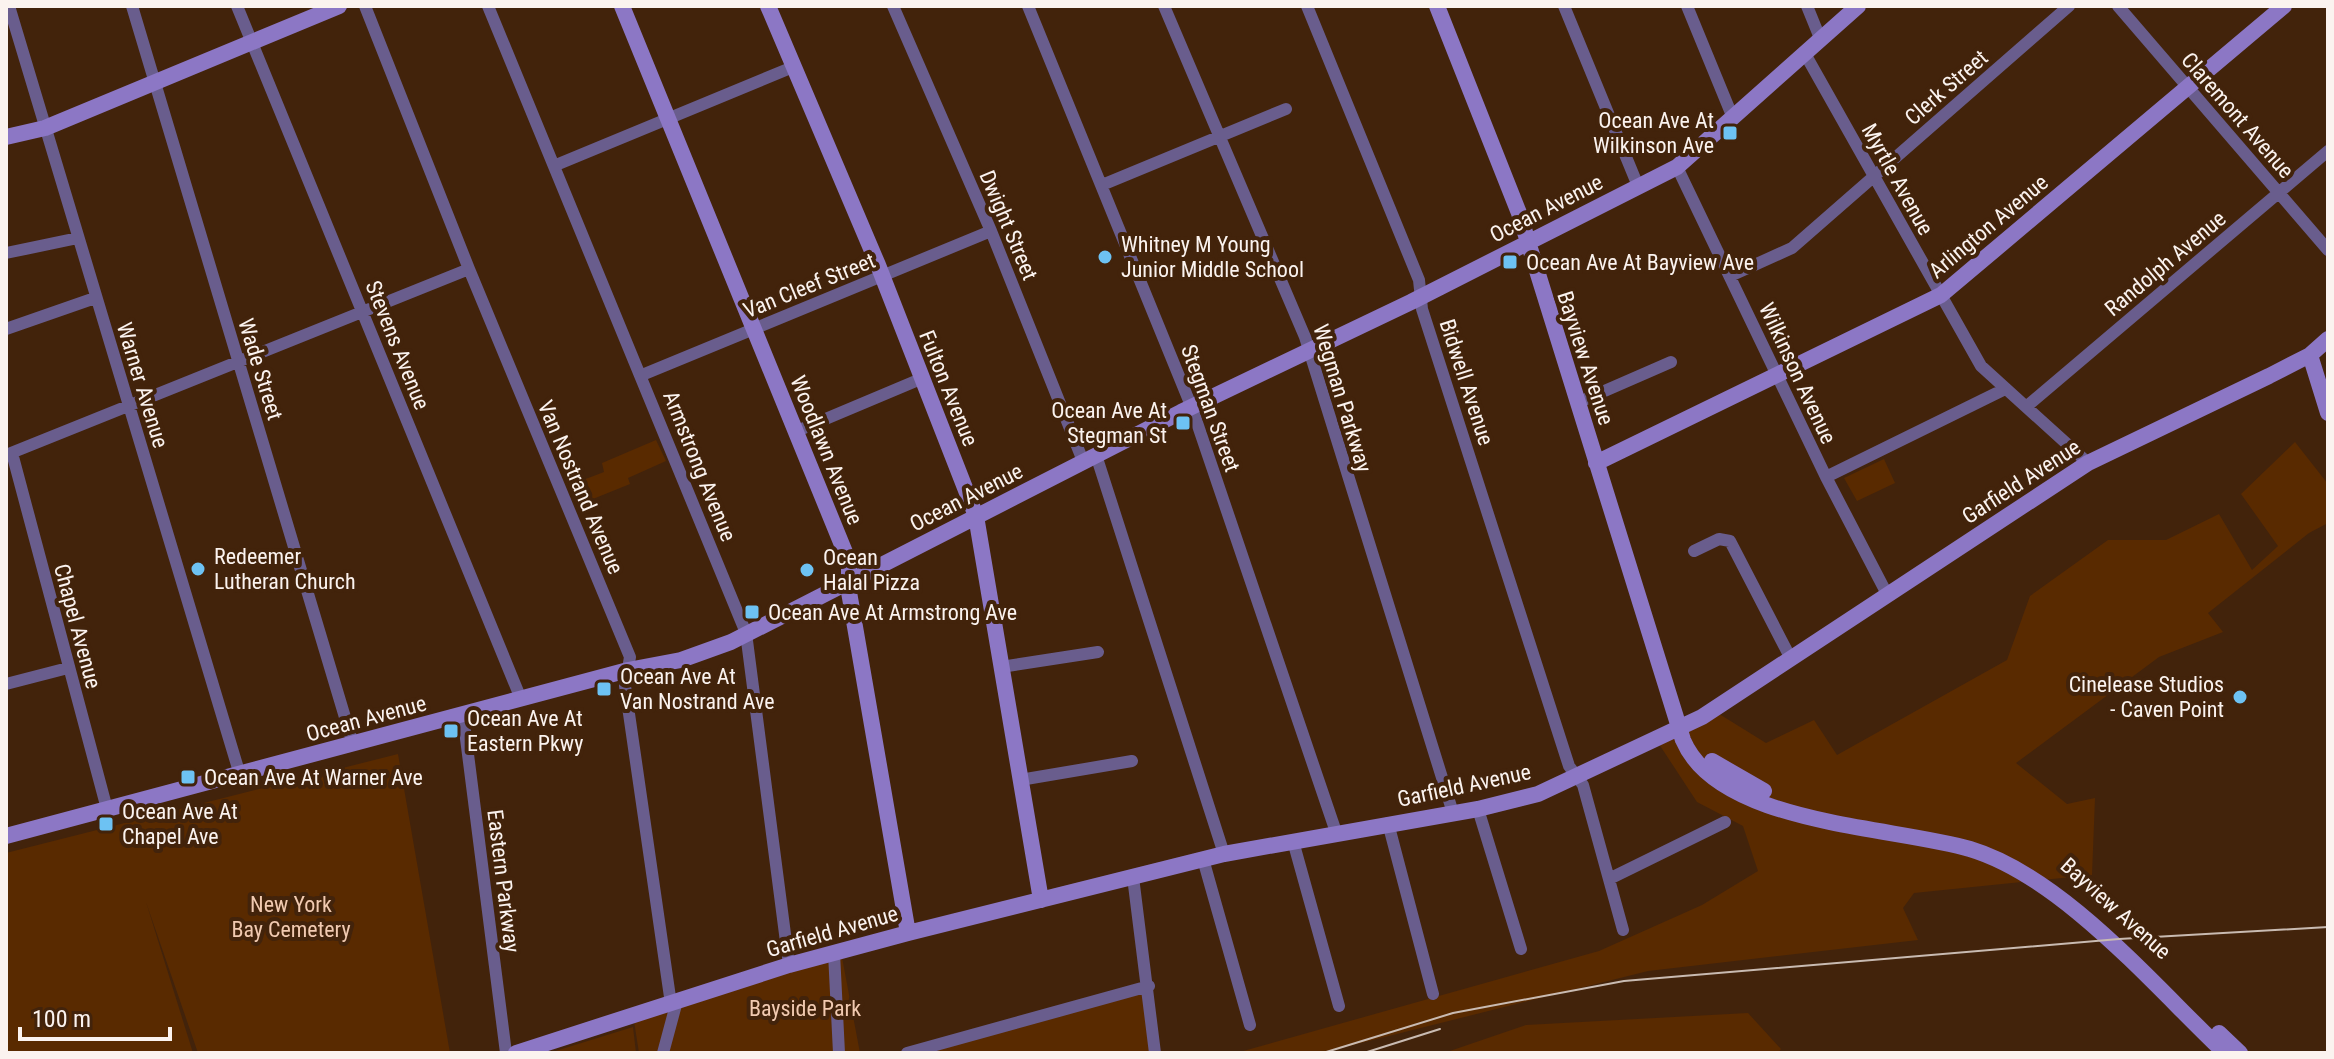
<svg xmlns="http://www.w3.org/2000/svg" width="2334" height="1059" font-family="'Roboto Condensed',sans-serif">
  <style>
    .green { fill: #592a00 }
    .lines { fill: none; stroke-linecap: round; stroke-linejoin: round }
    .street { stroke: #695d8d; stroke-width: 12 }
    .secondary { stroke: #8c77c5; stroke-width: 16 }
    .tram { stroke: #c9bbb2; stroke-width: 2 }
    .poi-dot { fill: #6dc2f3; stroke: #42230b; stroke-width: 3 }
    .labels { text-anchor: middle; stroke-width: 8; stroke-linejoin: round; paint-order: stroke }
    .street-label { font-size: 22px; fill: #fbf3ef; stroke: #42230b }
    .poi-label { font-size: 22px; fill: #fbf3ef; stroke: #42230b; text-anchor: start }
    .park-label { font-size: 22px; fill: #f1cab1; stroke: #42230b }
  </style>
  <rect width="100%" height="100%" fill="#42230b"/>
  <path class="green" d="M656 440 666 461 628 478 630 484 583 503 575 483 604 472 602 463Z
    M2295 442 2328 484V523L2309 533 2208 613 2223 632 2159 657 2016 763 2067 804 2095 798 2092 875 1914 893 1903 908 1918 940 1648 971 1321 1053H1236L1599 951 1702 905 1758 871 1743 826 1697 802 1657 741 1716 712 1766 743 1814 720 1837 755 2007 660 2030 596 2108 540H2166L2219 514 2252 570 2278 546 2241 494Z
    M1884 459 1895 483 1857 501 1844 478Z
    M398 754 450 1053H198L146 902 193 1053H6V853Z
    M841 952 860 1053H639L634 1021Z
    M1149 989 1158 1053H913Z
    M1748 1013 1781 1049 1778 1053H1444L1526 1025Z
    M633 1027 636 1053H549Z"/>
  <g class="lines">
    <path class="street" d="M9 6 240 775
      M132 6 353 744
      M237 6 521 699
      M365 6 469 269 630 657 625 686 671 1004
      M488 6 746 633 789 965
      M893 6 991 231 1083 461
      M1028 6 1192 408 1336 832
      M1164 6 1305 337 1453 813
      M1307 6 1419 280 1422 309 1569 766 1583 785 1623 930
      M1564 6 1638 186
      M1687 6 1733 118
      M1807 6 1820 38
      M2118 6 2328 250
      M1804 52 1981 366 2088 463
      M556 165 793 67
      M1677 167 1826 477 1887 594
      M1102 185 1286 109
      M6 253 78 238
      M1730 276 1792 248 2069 6
      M6 329 95 298
      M642 375 991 231
      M1577 403 1671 362
      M2027 406 2328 151
      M797 431 923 378
      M12 453 107 809
      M6 455 469 269
      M1096 455 1224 854
      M1826 477 2005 389
      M1694 551 1719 539 1730 541 1790 657
      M1001 667 1098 652
      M6 684 68 668
      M463 715 506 1053
      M1020 780 1132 761
      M1478 809 1521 949
      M1388 823 1433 994
      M1293 841 1339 1006
      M1203 859 1250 1025
      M1133 877 1155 1053
      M1609 879 1725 822
      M834 953 839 1053
      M663 1053 677 1001
      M907 1053 1149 986"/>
    <path class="secondary" d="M622 6 849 562V592L908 933
      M768 6 878 265 976 516 1041 900
      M1437 6 1519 213 1683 740C1719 825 1892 826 1970 849 2063 877 2154 986 2225 1053
      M6 137 45 128 339 6
      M2310 355 2328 413
      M1596 463 1941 295 2284 6
      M1712 761 1764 791
      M6 836 628 670 681 660 731 642 1181 412 1411 302 1677 167 1858 6
      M2219 1033 2240 1053
      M516 1053 789 965 908 933 1224 854 1478 809 1538 794 1702 717 2088 463 2269 376 2310 355 2328 339"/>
    <path class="tram" d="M1323 1053 1453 1013 1624 981 2119 939 2328 927
      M1364 1053 1440 1029"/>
  </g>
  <g class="poi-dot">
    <rect x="1722" y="125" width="16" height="16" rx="4"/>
    <circle cx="1105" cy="257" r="8"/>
    <rect x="1502" y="254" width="16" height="16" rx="4"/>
    <rect x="1175" y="415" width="16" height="16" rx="4"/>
    <circle cx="198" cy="569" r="8"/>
    <circle cx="807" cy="570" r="8"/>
    <rect x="744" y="604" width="16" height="16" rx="4"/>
    <rect x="596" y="681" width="16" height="16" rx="4"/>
    <circle cx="2240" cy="697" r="8"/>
    <rect x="443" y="723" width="16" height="16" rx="4"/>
    <rect x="180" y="769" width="16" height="16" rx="4"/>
    <rect x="98" y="816" width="16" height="16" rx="4"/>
  </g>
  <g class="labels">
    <g class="street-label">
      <text transform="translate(1946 87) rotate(-41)" y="8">Clerk Street</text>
      <text transform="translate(2238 115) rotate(49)" y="8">Claremont Avenue</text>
      <text transform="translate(1898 179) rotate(61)" y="8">Myrtle Avenue</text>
      <text transform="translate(1546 208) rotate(-27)" y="8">Ocean Avenue</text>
      <text transform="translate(1009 225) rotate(67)" y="8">Dwight Street</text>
      <text transform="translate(1988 226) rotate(-40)" y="8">Arlington Avenue</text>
      <text transform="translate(2165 263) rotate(-40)" y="8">Randolph Avenue</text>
      <text transform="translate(809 285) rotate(-22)" y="8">Van Cleef Street</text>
      <text transform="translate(398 345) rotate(68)" y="8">Stevens Avenue</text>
      <text transform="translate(1586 358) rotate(72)" y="8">Bayview Avenue</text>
      <text transform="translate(261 369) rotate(73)" y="8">Wade Street</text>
      <text transform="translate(1798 373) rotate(65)" y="8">Wilkinson Avenue</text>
      <text transform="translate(1467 382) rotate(72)" y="8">Bidwell Avenue</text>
      <text transform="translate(143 385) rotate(73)" y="8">Warner Avenue</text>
      <text transform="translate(949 388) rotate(68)" y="8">Fulton Avenue</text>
      <text transform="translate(1343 398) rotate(73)" y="8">Wegman Parkway</text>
      <text transform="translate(1211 408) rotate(70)" y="8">Stegman Street</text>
      <text transform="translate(827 450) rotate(68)" y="8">Woodlawn Avenue</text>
      <text transform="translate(700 466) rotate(68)" y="8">Armstrong Avenue</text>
      <text transform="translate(2021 481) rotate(-33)" y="8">Garfield Avenue</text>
      <text transform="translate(581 487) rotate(67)" y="8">Van Nostrand Avenue</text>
      <text transform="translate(966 497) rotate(-27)" y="8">Ocean Avenue</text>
      <text transform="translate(78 626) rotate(75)" y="8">Chapel Avenue</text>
      <text transform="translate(366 718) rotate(-15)" y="8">Ocean Avenue</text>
      <text transform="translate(1464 785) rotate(-12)" y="8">Garfield Avenue</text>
      <text transform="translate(504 881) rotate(83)" y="8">Eastern Parkway</text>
      <text transform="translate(2116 908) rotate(42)" y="8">Bayview Avenue</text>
      <text transform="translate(832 931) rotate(-16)" y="8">Garfield Avenue</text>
    </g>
    <g class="poi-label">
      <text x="1714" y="128" text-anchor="end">Ocean Ave At<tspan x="1714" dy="25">Wilkinson Ave</tspan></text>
      <text x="1121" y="252">Whitney M Young<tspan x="1121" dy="25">Junior Middle School</tspan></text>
      <text x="1526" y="270">Ocean Ave At Bayview Ave</text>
      <text x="1167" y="418" text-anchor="end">Ocean Ave At<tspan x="1167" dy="25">Stegman St</tspan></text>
      <text x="214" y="564">Redeemer<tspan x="214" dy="25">Lutheran Church</tspan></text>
      <text x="823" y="565">Ocean<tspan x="823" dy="25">Halal Pizza</tspan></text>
      <text x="768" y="620">Ocean Ave At Armstrong Ave</text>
      <text x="620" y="684">Ocean Ave At<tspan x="620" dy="25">Van Nostrand Ave</tspan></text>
      <text x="2224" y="692" text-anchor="end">Cinelease Studios<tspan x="2224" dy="25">- Caven Point</tspan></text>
      <text x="467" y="726">Ocean Ave At<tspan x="467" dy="25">Eastern Pkwy</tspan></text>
      <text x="204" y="785">Ocean Ave At Warner Ave</text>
      <text x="122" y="819">Ocean Ave At<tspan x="122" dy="25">Chapel Ave</tspan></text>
    </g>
    <g class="park-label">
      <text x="291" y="912">New York<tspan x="291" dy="25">Bay Cemetery</tspan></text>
      <text x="805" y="1016">Bayside Park</text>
    </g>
  </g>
  <rect width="2334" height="1059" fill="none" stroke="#fbf3ef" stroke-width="16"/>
  <path d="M20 1027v12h150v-12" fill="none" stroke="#fbf3ef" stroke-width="4"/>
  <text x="32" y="1027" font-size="24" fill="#fbf3ef" stroke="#42230b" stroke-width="6" paint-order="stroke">100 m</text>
</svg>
